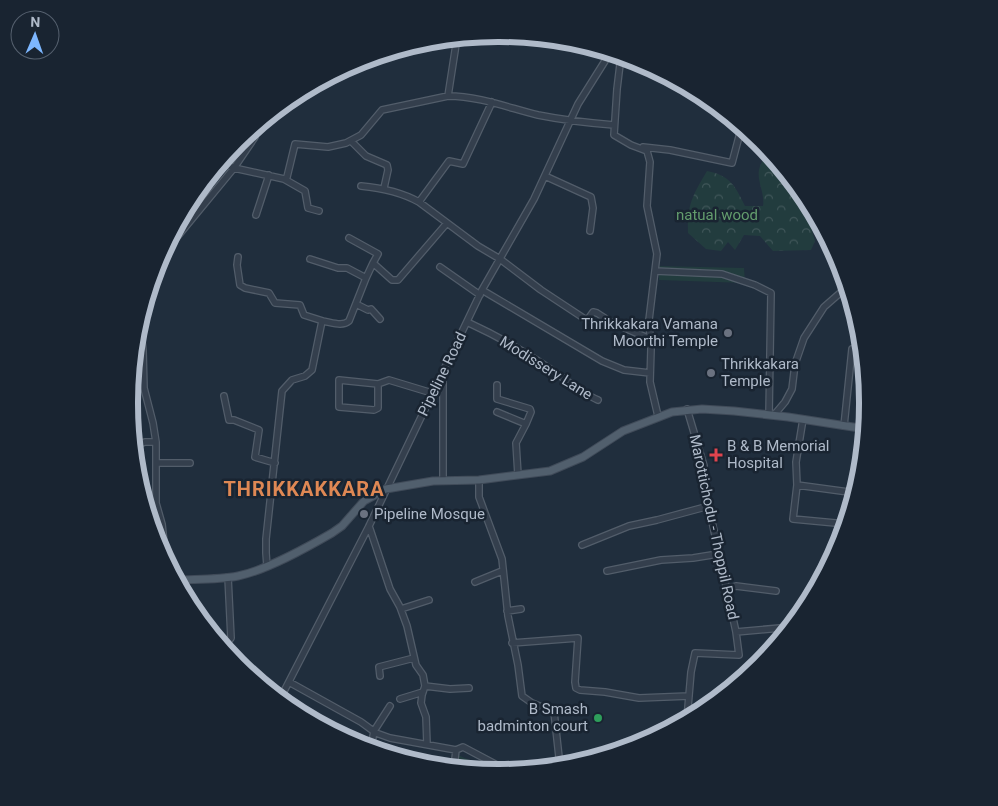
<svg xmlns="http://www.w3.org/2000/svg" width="998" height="806" font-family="Roboto,sans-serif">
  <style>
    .forest { fill: url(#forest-crowns) }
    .park { fill: #223c3e }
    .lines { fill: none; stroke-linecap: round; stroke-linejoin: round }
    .minor-casing { stroke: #525d6a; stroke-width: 8 }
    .major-casing { stroke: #404b59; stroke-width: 9 }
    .minor { stroke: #343f4d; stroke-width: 5.5 }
    .major { stroke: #515f6d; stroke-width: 7 }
    .worship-dot { fill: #6b7280; stroke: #192431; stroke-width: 2 }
    .health-dot { fill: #e0444e; stroke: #192431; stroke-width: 2 }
    .leisure-dot { fill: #2e9e5b; stroke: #192431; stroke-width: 2 }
    .labels { text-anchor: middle; stroke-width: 5; stroke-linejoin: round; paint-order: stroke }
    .park-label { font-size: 15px; fill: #639c6d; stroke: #192431 }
    .poi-label { font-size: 15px; fill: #afbac9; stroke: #192431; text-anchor: start }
    .street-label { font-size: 15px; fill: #afbac9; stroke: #192431 }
    .district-label { font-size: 20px; font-weight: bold; letter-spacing: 1px; fill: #df8854; stroke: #192431 }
    .rim { fill: none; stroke: #afbac9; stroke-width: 6 }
  </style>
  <defs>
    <pattern id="forest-crowns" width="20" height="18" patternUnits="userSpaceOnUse" patternTransform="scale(1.25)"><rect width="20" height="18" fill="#223c3e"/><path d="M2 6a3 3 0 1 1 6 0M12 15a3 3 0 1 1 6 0" fill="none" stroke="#405659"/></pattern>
  </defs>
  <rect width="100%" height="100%" fill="#202e3d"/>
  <path class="forest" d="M768 152 806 198 814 214 812 231 815 241 811 250 773 251 760 236 744 235 735 250 728 242 721 251 706 249 688 233C687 204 693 195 707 171 731 176 735 186 745 206H763C765 193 757 182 759 170 760 164 765 157 768 152Z"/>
  <path class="park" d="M659 266 744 268 745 283 659 280Z
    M458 755 496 772 456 768Z"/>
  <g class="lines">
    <g class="minor-casing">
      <path id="minor" d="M621 56 617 89 614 135 631 145 647 151 650 162 647 206 657 254 649 320 651 349 650 382 658 416
        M448 96 457 38
        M351 141 366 156 387 165 388 170 384 188
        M643 147 670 150 732 163 741 129
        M221 162 234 168 284 179 287 177 295 144 328 147 346 143 361 135 382 110 448 96C479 96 509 108 538 115 563 120 589 123 614 125
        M545 176 591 197 593 208 590 231
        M284 179 305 191 308 208 319 211
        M361 186C382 188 401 192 419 202L478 246 500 259 541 290 585 319H588L593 312 597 313 611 322 650 339
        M419 202 449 161 463 164 492 102
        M256 215 269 175
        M349 238 378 254 373 263
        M238 257 237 265 240 285 245 288 269 293 275 303 300 305 304 315 323 321
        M159 259 234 168 255 137V128
        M310 259 338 268H347L366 278 373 263 392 280H398L447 223
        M440 267 480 295
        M655 271 722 274 755 285 771 293 769 415
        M482 290 602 361 624 370 650 373
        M356 304 368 310 371 309 380 319
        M140 322 143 351 144 388 153 423 156 442V503L162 524 164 543 163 555
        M467 322C495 335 521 349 546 366 563 377 579 392 598 400
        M443 375V481
        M378 384V408L374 410 339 407V380L378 384 389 380 432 393
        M497 385V399L530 409 531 412 526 424
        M224 396 229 420H234L259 430 255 457 275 463
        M687 409 704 466 706 494 736 632 739 655 695 653 691 672 687 719
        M497 412 526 424 516 443 518 475
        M774 415 785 402 792 389 795 364 804 338 824 307 848 286
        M803 419 796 462 797 485 856 493
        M844 426 852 349
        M134 446 145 442H156
        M157 463H190
        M479 480V497L502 559 508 616 518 665 522 696 532 703 554 712 560 766
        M797 485 793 519 846 524
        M369 526 390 589 400 607 407 626 416 665 423 675 425 686 422 695 421 703 426 717 427 744
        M582 545 629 526 657 520 709 506
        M267 566 266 553V539L282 391 292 380 305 376 312 370 322 321C331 322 342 327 349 321L366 278
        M607 571 661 560 693 558 718 554
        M475 582 502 571
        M726 589 736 586 776 591
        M401 609 429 600
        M507 611 521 609
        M736 632 791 627
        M512 643 578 638 575 682 576 688 580 690 605 692 639 698 689 696
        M224 647 231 638 228 577
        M380 676 379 667 414 658
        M289 682 361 722 376 733 390 738 456 750 463 747 497 765 504 772
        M425 686 450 689 469 688
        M280 699 369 526 482 290 534 199 578 104 610 53
        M400 699 423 692
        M647 738 648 740
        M371 748 374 731 390 706
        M454 768 456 750"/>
    </g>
    <g class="major-casing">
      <path id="major" d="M545 38 608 55
        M177 580C197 579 218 580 238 576 267 570 306 548 332 533L342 526 364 501 386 489 433 481 479 480 550 471 583 457 623 431 672 412 702 409 734 411 788 417 866 429"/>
    </g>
    <use href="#minor" class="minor"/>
    <use href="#major" class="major"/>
  </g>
  <g class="worship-dot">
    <circle cx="728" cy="333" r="5"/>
    <circle cx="711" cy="373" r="5"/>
    <circle cx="364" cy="514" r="5"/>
  </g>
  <path class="health-dot" d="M713.5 447.5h5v5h5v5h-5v5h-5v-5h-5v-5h5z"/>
  <circle class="leisure-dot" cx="598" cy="718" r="5"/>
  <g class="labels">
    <g class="park-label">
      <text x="717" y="220">natual wood</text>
    </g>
    <g class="poi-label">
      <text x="718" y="329" text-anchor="end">Thrikkakara Vamana<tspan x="718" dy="17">Moorthi Temple</tspan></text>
      <text x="721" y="369">Thrikkakara<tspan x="721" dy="17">Temple</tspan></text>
      <text x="727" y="451">B &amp; B Memorial<tspan x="727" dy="17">Hospital</tspan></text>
      <text x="374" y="519">Pipeline Mosque</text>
      <text x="588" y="714" text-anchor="end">B Smash<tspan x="588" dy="17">badminton court</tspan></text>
    </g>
    <g class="street-label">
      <text transform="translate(546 368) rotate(32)" y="5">Modissery Lane</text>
      <text transform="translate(442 374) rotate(-64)" y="5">Pipeline Road</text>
      <text transform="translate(714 527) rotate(78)" y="5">Marottichodu - Thoppil Road</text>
    </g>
    <g class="district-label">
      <text x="304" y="496">THRIKKAKKARA</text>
    </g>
  </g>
  <path d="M0 0H998V806H0ZM498 42H499A360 360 0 0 1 859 402V404A360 360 0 0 1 499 764H498A360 360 0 0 1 138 404V402A360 360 0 0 1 498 42Z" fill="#192431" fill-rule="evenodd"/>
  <path class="rim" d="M498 42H499A360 360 0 0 1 859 402V404A360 360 0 0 1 499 764H498A360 360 0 0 1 138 404V402A360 360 0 0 1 498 42Z"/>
  <g transform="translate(35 35) rotate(2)"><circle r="24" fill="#192431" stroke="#55606e"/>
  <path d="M0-4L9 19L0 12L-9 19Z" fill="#7db7ff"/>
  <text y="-8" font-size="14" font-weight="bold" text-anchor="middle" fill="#afbac9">N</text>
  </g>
</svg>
